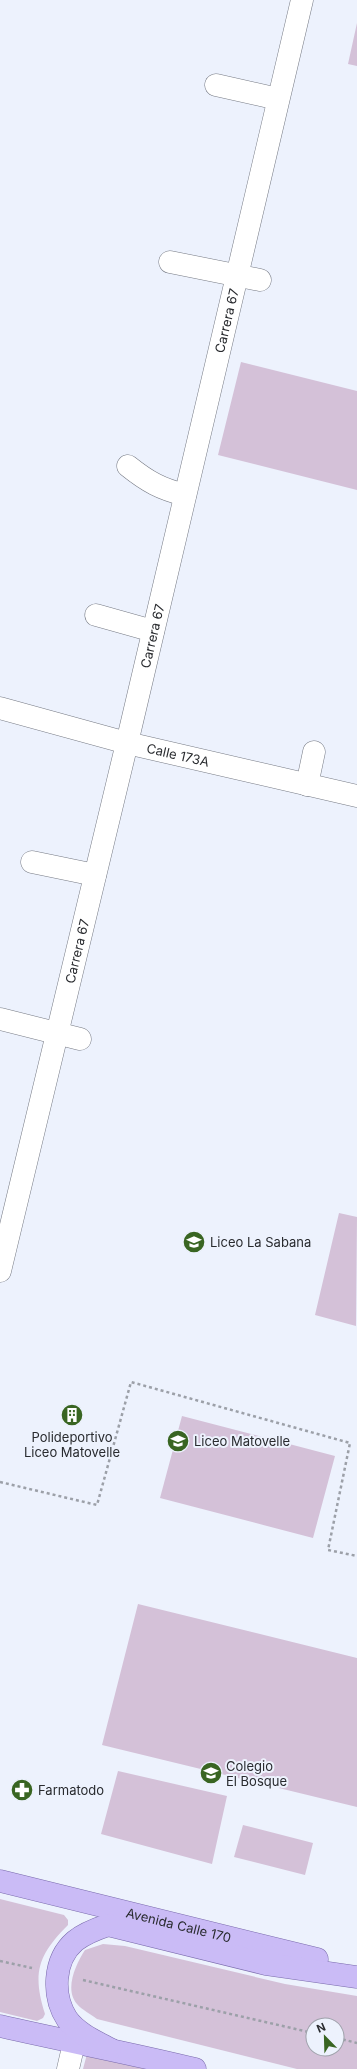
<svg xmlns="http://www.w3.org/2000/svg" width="357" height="2069" font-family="Inter,sans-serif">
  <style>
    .green { fill: #d4c1d8; fill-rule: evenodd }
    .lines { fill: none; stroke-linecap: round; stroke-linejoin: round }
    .minor-casing { stroke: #767a84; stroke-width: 23 }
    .major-casing { stroke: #7a6bac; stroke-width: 23 }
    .path { stroke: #9ca0a8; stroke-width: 2.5; stroke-dasharray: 3 3; stroke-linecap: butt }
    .minor { stroke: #fff; stroke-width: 22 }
    .major { stroke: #cabbf6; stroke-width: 22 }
    .labels { text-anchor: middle; stroke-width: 4; stroke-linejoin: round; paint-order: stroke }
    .street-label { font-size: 13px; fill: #292b2f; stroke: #edf2fd }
    .poi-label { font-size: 13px; fill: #292b2f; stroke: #edf2fd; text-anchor: start }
  </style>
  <rect width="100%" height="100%" fill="#edf2fd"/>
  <path class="green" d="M357 23V66L348 64Z
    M241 362 357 391V490L218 455Z
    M339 1213 357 1217 356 1326 315 1315Z
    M182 1416 335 1456 313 1538 160 1498Z
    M138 1604 357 1658V1807L102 1745Z
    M118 1771 227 1796 212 1864 101 1834Z
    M243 1825 313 1843 305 1875 234 1857Z
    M0 1899 64 1915 68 1920V1925C38 1955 32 1973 45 2014L43 2018 37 2021 0 2012Z
    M103 1944 125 1946 285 1984 357 1996V2069H297L97 2019C91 2014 82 2010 77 2004 64 1989 76 1964 85 1950ZM313 2025H337V2049H313Z
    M87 2054 149 2069H83Z"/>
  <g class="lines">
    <g class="minor-casing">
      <g id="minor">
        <path d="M216 85 278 99"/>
        <path d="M170 262 260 280"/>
        <path d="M128 466C148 482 161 489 185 495"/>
        <path d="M96 615 153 631"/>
        <path id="s1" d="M0 708 127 743 357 796"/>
        <path d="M307 785 314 752"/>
        <path d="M32 862 95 875"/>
        <path d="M0 1019 80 1039"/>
        <path id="s2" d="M0 1271 127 743 302 0"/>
        <path d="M68 2069 74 2043"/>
      </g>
    </g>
    <g class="major-casing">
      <g id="major">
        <path id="s3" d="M0 1881 317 1959"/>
        <path d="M0 2026C65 2041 130 2053 195 2069"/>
        <path d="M110 2049C95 2041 77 2033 67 2019 52 1996 53 1960 75 1941 85 1933 96 1929 108 1925L266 1964 357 1977"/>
      </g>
    </g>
    <path class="path" d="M0 1482 97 1505 131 1382 350 1443 328 1550 357 1556
      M0 1961 32 1968
      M83 1980 313 2033
      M337 2038 357 2043"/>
    <use href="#minor" class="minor"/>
    <use href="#major" class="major"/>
  </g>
  <defs>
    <g id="school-disc" transform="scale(1.15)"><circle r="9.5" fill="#396522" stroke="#edf2fd"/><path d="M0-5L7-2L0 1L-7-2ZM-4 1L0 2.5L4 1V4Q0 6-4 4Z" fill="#fff"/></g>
    <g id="building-disc" transform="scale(1.15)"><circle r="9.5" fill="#396522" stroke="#edf2fd"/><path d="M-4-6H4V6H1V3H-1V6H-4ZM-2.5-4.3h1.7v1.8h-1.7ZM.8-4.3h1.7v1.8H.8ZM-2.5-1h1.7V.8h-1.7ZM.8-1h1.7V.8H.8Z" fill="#fff"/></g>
    <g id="pharmacy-disc" transform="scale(1.15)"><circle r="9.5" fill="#396522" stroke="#edf2fd"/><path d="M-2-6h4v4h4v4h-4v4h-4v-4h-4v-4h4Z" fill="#fff"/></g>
  </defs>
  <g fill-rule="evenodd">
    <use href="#school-disc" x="194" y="1242"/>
    <use href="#building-disc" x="72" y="1415"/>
    <use href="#school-disc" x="178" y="1441"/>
    <use href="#school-disc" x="211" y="1773"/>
    <use href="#pharmacy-disc" x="22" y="1790"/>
  </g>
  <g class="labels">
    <g class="street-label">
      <text dy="5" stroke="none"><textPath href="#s2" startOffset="977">Carrera 67</textPath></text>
      <text dy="5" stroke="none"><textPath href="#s2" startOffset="653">Carrera 67</textPath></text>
      <text dy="5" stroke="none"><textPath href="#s1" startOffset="184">Calle 173A</textPath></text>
      <text dy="5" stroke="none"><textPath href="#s2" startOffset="329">Carrera 67</textPath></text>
      <text dy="5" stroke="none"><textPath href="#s3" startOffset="184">Avenida Calle 170</textPath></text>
    </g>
    <g class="poi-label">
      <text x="210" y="1247">Liceo La Sabana</text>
      <text x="72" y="1442" text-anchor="middle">Polideportivo<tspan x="72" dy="15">Liceo Matovelle</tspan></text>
      <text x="194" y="1446">Liceo Matovelle</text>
      <text x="226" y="1771">Colegio<tspan x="226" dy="15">El Bosque</tspan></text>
      <text x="38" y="1795">Farmatodo</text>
    </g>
  </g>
  <g transform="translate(325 2037) rotate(337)"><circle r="19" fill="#edf2fd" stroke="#9fa2ab"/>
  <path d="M0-3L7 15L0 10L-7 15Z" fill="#396522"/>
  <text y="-6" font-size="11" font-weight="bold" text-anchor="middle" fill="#292b2f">N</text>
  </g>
</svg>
